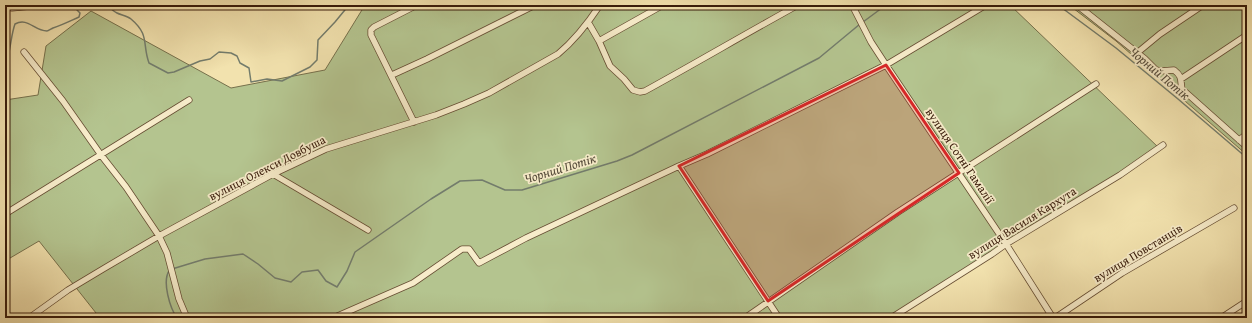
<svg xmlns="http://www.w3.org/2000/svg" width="1252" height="323" font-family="'Gentium Book Plus',serif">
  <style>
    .green { fill: #b4c48f; stroke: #76704c }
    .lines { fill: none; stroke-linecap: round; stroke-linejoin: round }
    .stream { stroke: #737c6c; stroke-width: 1.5 }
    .minor-casing { stroke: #664d33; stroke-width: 7 }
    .minor { stroke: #f7ecca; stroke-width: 5.5 }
    .marked { fill: #d62828; fill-opacity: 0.2; stroke: #d62828; stroke-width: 3; stroke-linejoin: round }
    .labels { text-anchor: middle; stroke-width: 3.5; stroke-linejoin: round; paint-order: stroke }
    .street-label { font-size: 12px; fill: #381b0a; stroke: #f7ecca }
    .water-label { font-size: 13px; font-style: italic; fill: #564c3b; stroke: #f7ecca }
  </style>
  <rect width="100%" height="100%" fill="#f2e2ae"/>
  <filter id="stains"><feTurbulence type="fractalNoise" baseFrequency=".005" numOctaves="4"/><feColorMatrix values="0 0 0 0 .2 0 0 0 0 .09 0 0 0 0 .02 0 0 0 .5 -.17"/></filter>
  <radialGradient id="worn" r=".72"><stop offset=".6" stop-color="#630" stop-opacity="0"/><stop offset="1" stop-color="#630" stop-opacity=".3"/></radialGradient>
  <path class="green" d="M365 5H1010L1159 148 893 318H100L39 241 5 261V100L38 95 46 46 91 11 231 88 325 70Z
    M1069 5H1247V155L1116 41Z"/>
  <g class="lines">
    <path class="stream" d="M107 5C110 8 113 11 117 13 121 15 127 16 131 19 150 35 142 44 149 63L168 73 174 72 200 61 210 59 219 52 231 53 237 56 240 63 249 68 251 82 267 79 282 81 310 67 317 60 318 40 335 22 349 5
      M1058 5 1116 48 1178 99 1247 158
      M863 22 886 5
      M5 55 9 52C11 43 12 32 15 24 28 17 34 31 47 31 48 31 51 29 53 28 62 25 70 21 79 17L80 13 77 10V5
      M5 80 6 81 5 83
      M172 269 205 259 243 254 258 264 275 278 291 282 302 272 318 270 326 281 337 287 347 271 355 252 431 199 460 181 482 180 505 190H522L617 161 632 155 819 58 860 24
      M169 271C162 282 170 308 177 318"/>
    <g class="minor-casing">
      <path id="minor" d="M852 5 871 42 886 65 1006 244 1053 318
        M1077 5 1145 59 1156 70 1161 71 1174 70C1183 77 1180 80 1182 89L1247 147
        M5 7 12 8 41 5
        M588 22 599 41 610 66 624 79 633 90 640 92 645 91C696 63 747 33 798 5
        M599 41 663 5
        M24 52 63 101 101 155 126 187 159 236 167 253 179 299 187 318
        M1137 53 1160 34 1203 5
        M392 75 427 59 535 5
        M1181 79 1247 35
        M414 122 371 35V30L374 27 417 5
        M1239 140 1247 134
        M679 166 779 318
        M273 174 368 230
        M5 214 189 100
        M29 318 68 290 103 269 159 236 273 174 326 149 436 115 464 104 489 93 558 54C575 40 588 23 600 5
        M333 318 413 283 462 249H469L479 263 526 238 679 166 707 154 886 65 986 5
        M745 318 898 212 1096 84
        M891 318 992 254 1006 244 1120 175 1163 145
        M1055 318 1122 273 1234 208
        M1221 318 1247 301"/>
    </g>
    <use href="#minor" class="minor"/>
  </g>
  <path class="marked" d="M886 65 959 173 768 301 679 166Z"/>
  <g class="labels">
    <g class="street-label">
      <text transform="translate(960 156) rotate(56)" y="4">вулиця Сотні Гамалії</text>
      <text transform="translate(267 168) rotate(-27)" y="4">вулиця Олекси Довбуша</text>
      <text transform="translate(1022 223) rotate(-32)" y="4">вулиця Василя Кархута</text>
      <text transform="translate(1138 253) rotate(-31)" y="4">вулиця Повстанців</text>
    </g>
    <g class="water-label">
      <text transform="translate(1160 73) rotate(40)" y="5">Чорний Потік</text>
      <text transform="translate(560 168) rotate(-17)" y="5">Чорний Потік</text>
    </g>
  </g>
  <rect width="1252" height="323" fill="none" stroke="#f2e2ae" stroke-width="20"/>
  <rect x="6" y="6" width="1240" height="311" fill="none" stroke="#381b0a" stroke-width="2"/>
  <rect x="10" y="10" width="1232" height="303" fill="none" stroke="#381b0a"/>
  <rect width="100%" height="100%" filter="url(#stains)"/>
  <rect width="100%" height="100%" fill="url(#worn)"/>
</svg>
